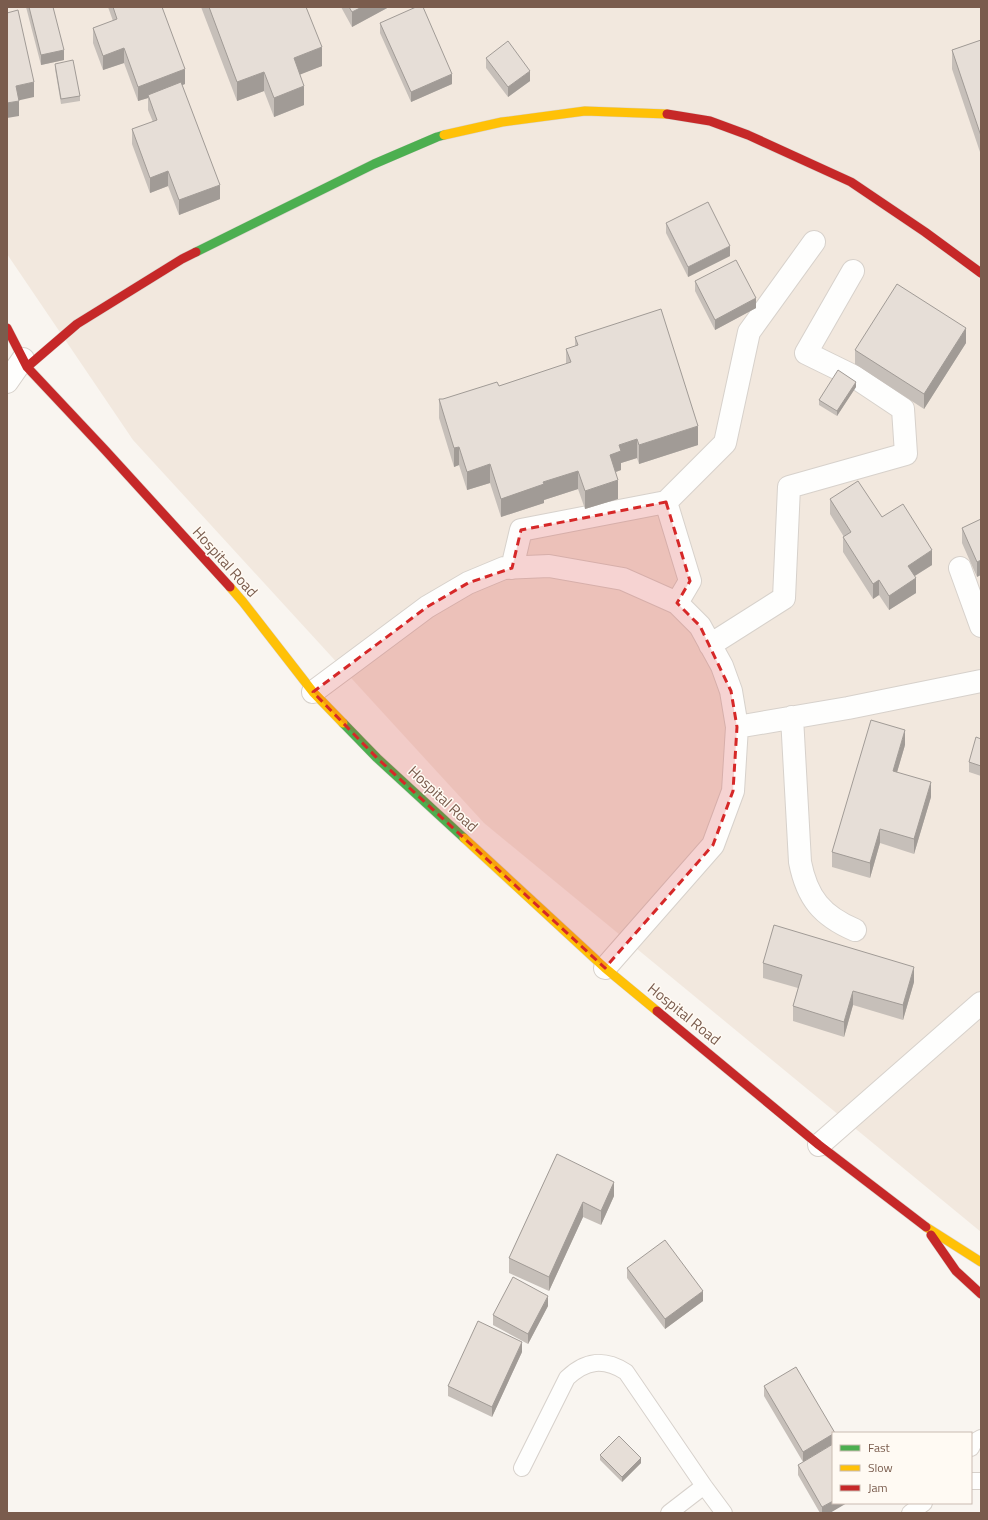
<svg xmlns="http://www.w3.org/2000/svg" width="988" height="1520" font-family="'Titillium Web',sans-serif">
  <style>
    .residential { fill: #f2e8de }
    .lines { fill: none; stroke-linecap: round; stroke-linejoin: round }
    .lane-casing { stroke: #d7d1cb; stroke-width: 18 }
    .street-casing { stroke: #d7d1cb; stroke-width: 24 }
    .fast-casing { stroke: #d9d2cb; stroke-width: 10 }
    .slow-casing { stroke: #d9d2cb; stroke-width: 10 }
    .jam-casing { stroke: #d9d2cb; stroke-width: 10 }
    .lane { stroke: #fefefd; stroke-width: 16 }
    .street { stroke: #fefefd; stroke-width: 22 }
    .fast { stroke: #4caf50; stroke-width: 9 }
    .slow { stroke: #ffc107; stroke-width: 9 }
    .jam { stroke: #c62828; stroke-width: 9 }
    .wall { fill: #c6bfb9 }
    .shaded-wall { fill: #a19b96 }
    .building { fill: #e6ded7; stroke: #a19b96 }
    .marked { fill: #d62828; fill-opacity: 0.2; stroke: #d62828; stroke-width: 3; stroke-dasharray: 8 5; stroke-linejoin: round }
    .labels { text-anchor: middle; stroke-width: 3; stroke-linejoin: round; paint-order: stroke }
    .street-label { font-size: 15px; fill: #7a5c4d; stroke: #fffaf3 }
  </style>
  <rect width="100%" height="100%" fill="#f9f5f0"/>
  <path class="residential" d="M7 7H981V1232L484 823 133 440 7 254Z"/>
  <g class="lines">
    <g class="lane-casing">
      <path id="lane" d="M971 1448 974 1442 981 1438
        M522 1468 567 1378C586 1360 604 1358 626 1372L704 1486 724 1513
        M971 1481H981
        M669 1513 704 1486
        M910 1513 924 1503"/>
    </g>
    <g class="street-casing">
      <path id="street" d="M7 382 23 359
        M666 502 725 443 749 332 814 242
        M512 568 521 530 666 502 690 581 677 603
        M960 568 981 626
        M710 645 784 598 789 487 906 454 903 409 855 377 806 353 853 271
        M313 692 427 607 468 583 504 568 549 566 623 579 677 603 700 626 722 666 731 691 737 727 733 791 713 845 605 968
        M792 717 800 862C807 898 822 916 855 930
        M737 727 848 708 981 681
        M819 1145 981 1003"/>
    </g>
    <g class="fast-casing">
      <path id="fast" d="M196 252 374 164 437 137 444 135
        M343 723 377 758 464 838"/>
    </g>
    <g class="slow-casing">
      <path id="slow" d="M444 135 502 122 585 111 667 114
        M230 587 243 602 313 692 343 723
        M464 838 605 968 657 1011
        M926 1227 981 1262"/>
    </g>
    <g class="jam-casing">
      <path id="jam" d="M667 114 710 121 748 135 851 182 925 232 981 273
        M7 328 27 367 105 450 230 587
        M27 367 77 324 182 259 196 252
        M657 1011 819 1145 926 1227
        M931 1235 956 1271 981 1294"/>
    </g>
    <use href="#lane" class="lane"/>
    <use href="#street" class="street"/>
    <use href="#fast" class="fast"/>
    <use href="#slow" class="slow"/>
    <use href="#jam" class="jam"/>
  </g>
  <path class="wall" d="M26 7H53L64 60 41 65Z
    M108 7H162L185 84 182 85 220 199 179 215 168 186 150 193 132 144V129L153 122 148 110V98L138 101 124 63 103 70 93 43V28L113 21Z
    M201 7H306L322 66 300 74 304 105 274 117 264 91 237 101Z
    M341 7H389L352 27Z
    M380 23 452 84 411 102 380 33Z
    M981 40V155L952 69V50Z
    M486 58 530 81 508 97 486 68Z
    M55 64 80 96V101L61 104 55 69Z
    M666 223 730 256 688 277 666 233Z
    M695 281 756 308 715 330 695 291Z
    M575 337 698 445 639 464 637 458 621 463V470L616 472 618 499 585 509 578 489 544 500V503L501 517 490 483 467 490 459 465 454 467 439 418V399H443L499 386 566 364V349L575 346Z
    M966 343 924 409 855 364V350Z
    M856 387 837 416 819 405V400Z
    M830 499 882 517 932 565 915 576 916 593 889 610 879 595 873 599 843 552V537H844L830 514Z
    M981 519 977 577 962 543V528Z
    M981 739V776L969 772V762Z
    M905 745 897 772 931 797 914 854 880 843 870 878 832 867V852Z
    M763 963 914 982 903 1020 853 1005 844 1037 793 1021V1006L798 988 763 978Z
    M557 1154 614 1196 601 1225 583 1217 549 1291 509 1273V1258Z
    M627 1268 703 1301 665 1329 627 1278Z
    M548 1306 528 1344 493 1325V1315Z
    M522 1352 492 1417 448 1396V1386Z
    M764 1386 835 1433 803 1462 764 1396Z
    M600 1455 641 1463 622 1482 600 1460Z
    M798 1465 830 1513H820L798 1475Z"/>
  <path class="shaded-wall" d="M362 7H389L352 27V12Z
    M322 47V66L294 77V58Z
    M124 48V63L103 70V56Z
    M64 50V60L41 65V55Z
    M185 69V84L149 98 148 95V98L138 101V87Z
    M530 71V81L508 97V87Z
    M264 72V91L237 101V82Z
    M452 74V84L411 102V92Z
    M34 82V97L16 101V86Z
    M304 86V105L274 117V98Z
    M19 101V116L7 118V103Z
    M168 171V186L150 193V178Z
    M220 185V199L179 215V200Z
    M730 246V256L688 277V267Z
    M756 298V308L715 330V320Z
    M966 328V343L924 409V394Z
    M856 382V387L837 416V411Z
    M698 426V445L639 464V445Z
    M637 439V458L621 463V470L610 474V455L619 445Z
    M459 447V465L454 467V448Z
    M490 464V483L467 490V472Z
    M578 471V489L544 500V503L501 517V499L543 482Z
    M618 480V499L585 509V491Z
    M932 550V565L908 580V566Z
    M981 560V575L977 577V562Z
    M916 578V593L889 610V596Z
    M879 580V595L873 599V584Z
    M905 730V745L893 786V771Z
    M931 782V797L914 854V839Z
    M880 829V843L870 878V863Z
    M914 967V982L903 1020V1005Z
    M853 991V1005L844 1037V1022Z
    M614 1182V1196L601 1225V1211Z
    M583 1202V1217L549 1291V1277Z
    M703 1291V1301L665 1329V1319Z
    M548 1296V1306L528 1344V1334Z
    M522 1342V1352L492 1417V1407Z
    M833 1434V1444L803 1462V1452Z
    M641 1458V1463L622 1482V1477Z
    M833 1501V1503H847L830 1513H822V1507Z"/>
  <path class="building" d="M29 7H53L64 50 41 55Z
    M113 7H162L185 69 138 87 124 48 103 56 93 28 117 19Z
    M209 7H306L322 47 294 58 304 86 274 98 264 72 237 82Z
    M349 7H362L352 12Z
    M416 7H423L452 74 411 92 380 23Z
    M18 10 34 82 16 86 19 101 7 103V13Z
    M981 40V136L952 50Z
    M508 41 530 71 508 87 486 58Z
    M73 60 80 96 61 99 55 64Z
    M181 82 220 185 179 200 168 171 150 178 132 129 157 120 148 95Z
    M708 202 730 246 688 267 666 223Z
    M736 260 756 298 715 320 695 281Z
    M897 284 966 328 924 394 855 350Z
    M661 309 698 426 639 445 637 439 619 445 621 451 610 455 618 480 585 491 578 471 543 482 544 484 501 499 490 464 467 472 459 447 454 448 439 399H443L497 382 499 386 571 362 566 349 578 345 575 337Z
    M838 370 856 382 837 411 819 400Z
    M858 481 882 517 903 504 932 550 908 566 916 578 889 596 879 580 873 584 843 537 851 532 830 499Z
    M981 519V560L977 562 962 528Z
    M871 720 905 730 893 771 931 782 914 839 880 829 870 863 832 852Z
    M976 737 981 739V766L969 762Z
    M774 925 914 967 903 1005 853 991 844 1022 793 1006 802 975 763 963Z
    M557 1154 614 1182 601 1211 583 1202 549 1277 509 1258Z
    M665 1240 703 1291 665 1319 627 1268Z
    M513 1277 548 1296 528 1334 493 1315Z
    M478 1321 522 1342 492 1407 448 1386Z
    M796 1367 835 1433H833V1434L803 1452 764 1386Z
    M619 1436 641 1458 622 1477 600 1455Z
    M833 1444V1501L822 1507 798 1465Z"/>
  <path class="marked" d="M666 502 690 581 677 603 700 626 731 691 737 727 733 791 713 845 605 968 377 758 313 692 427 607 468 583 512 568 521 530Z"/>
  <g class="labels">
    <g class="street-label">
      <text transform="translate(225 562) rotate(48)" y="5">Hospital Road</text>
      <text transform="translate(443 799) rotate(43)" y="5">Hospital Road</text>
      <text transform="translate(684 1014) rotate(39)" y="5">Hospital Road</text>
    </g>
  </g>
  <rect width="988" height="1520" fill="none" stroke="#7a5c4d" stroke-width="16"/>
  <rect x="832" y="1432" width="140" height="72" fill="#fffaf3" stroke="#cabbb1"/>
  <rect x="840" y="1445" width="20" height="6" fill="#4caf50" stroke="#cabbb1"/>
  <text x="868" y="1452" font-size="12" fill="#7a5c4d">Fast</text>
  <rect x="840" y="1465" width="20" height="6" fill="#ffc107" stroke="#cabbb1"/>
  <text x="868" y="1472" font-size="12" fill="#7a5c4d">Slow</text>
  <rect x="840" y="1485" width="20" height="6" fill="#c62828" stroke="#cabbb1"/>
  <text x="868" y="1492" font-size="12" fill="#7a5c4d">Jam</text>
</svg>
